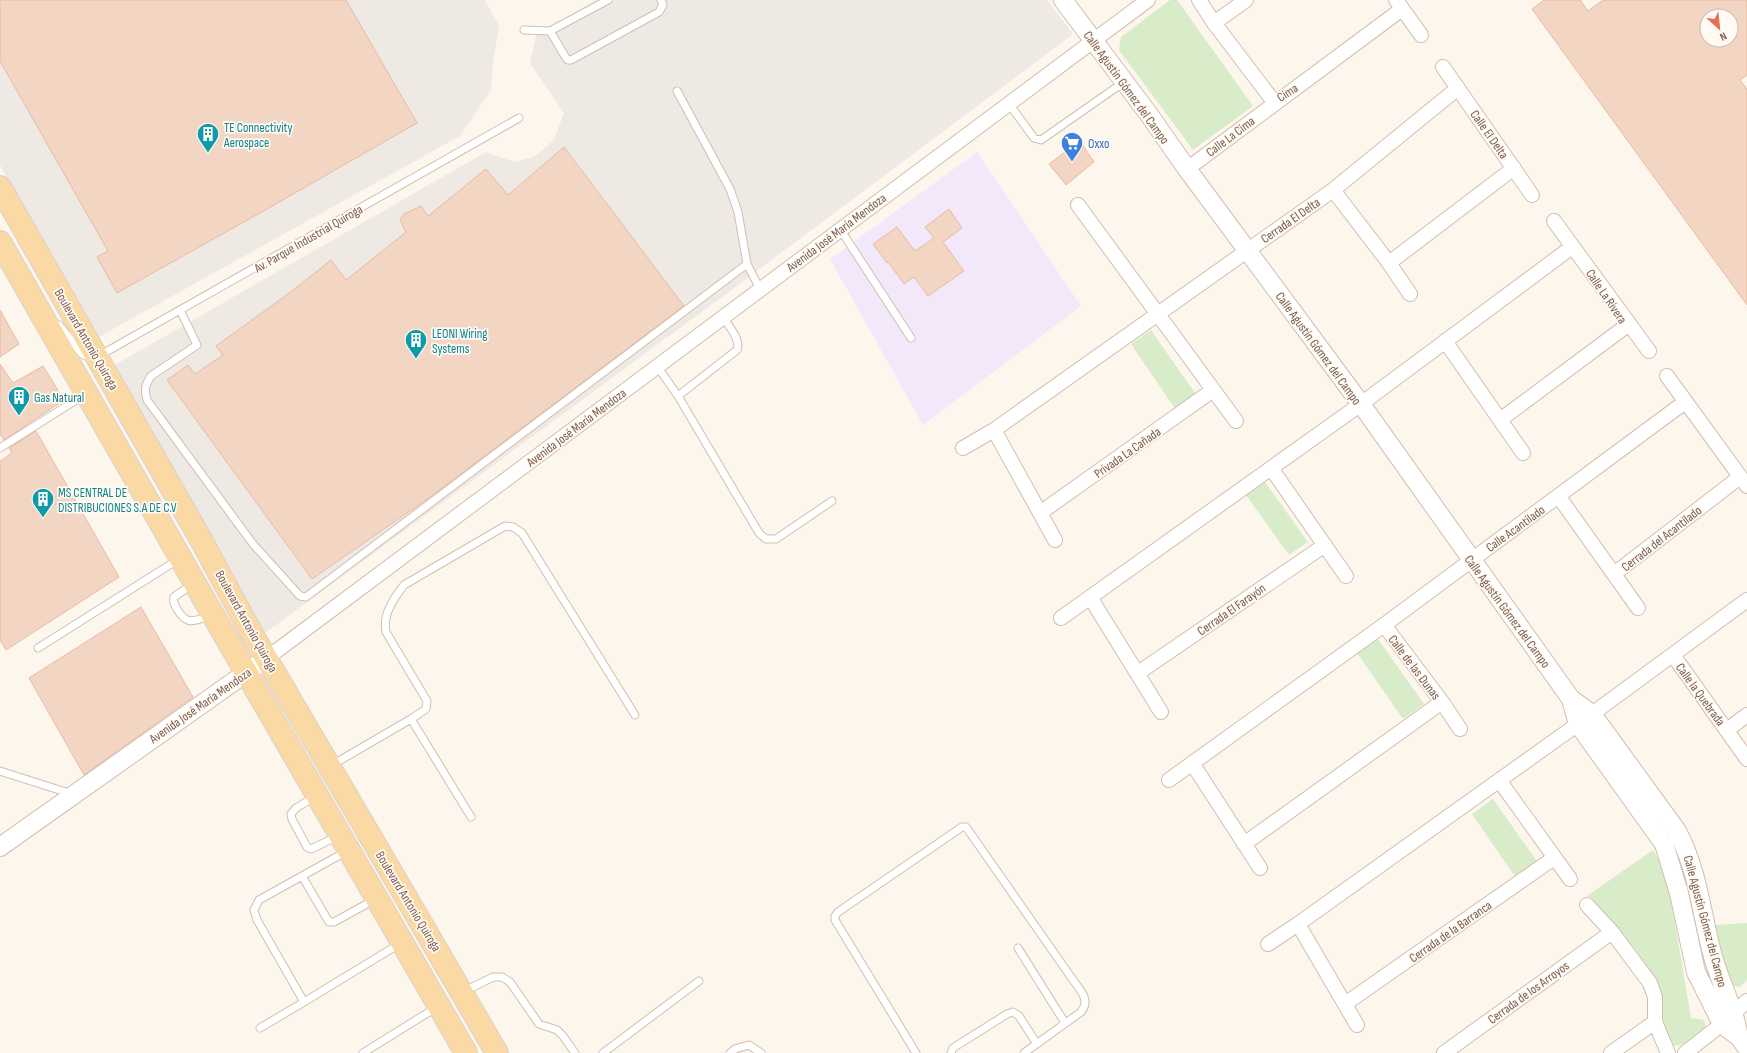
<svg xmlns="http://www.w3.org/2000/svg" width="1747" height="1053" font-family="'Sofia Sans Condensed',sans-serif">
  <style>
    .industrial { fill: #efe9e4 }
    .education { fill: #f3e8fa }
    .green { fill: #d8ecc9 }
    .building { fill: #f3d5c3; stroke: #e6bba3; fill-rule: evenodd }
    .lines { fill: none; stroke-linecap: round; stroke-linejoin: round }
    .service-casing { stroke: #d1beb0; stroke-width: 9 }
    .minor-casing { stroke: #d1beb0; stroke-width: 16 }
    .tertiary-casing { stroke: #d1beb0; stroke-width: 20 }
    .primary-casing { stroke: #dad1cd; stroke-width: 24 }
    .service { stroke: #fff; stroke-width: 7 }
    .minor { stroke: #fff; stroke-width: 14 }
    .tertiary { stroke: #fff; stroke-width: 18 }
    .primary { stroke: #fbd9a5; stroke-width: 22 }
    .labels { text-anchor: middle; stroke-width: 3.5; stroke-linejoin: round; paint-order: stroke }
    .street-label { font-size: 13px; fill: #7a5c4d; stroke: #fffaf3 }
    .culture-label { font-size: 13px; fill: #0d838f; stroke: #fffaf3; text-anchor: start }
    .shop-label { font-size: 13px; fill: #366cbe; stroke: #fffaf3; text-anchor: start }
  </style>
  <rect width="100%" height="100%" fill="#fdf6ec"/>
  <path class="industrial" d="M80 0H485L499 26 493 61 491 90 460 136 97 338 0 165V44Z
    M596 0H1047L1073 34 718 300 261 636 113 366 486 152 514 162 534 157 554 140 564 113 530 63 536 35Z"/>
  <path class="education" d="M977 152 1081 306 923 425 830 259Z"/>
  <path class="green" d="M1170 0H1177L1253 106 1193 150 1119 50 1121 37Z
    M1151 330 1197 396 1176 410 1131 344Z
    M1265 482 1308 542 1289 555 1246 495Z
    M1378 639 1424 704 1403 719 1357 653Z
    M1493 799 1538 863 1516 878 1472 814Z
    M1653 850 1667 875 1691 1018 1704 1020 1706 1028C1697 1039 1685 1046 1671 1046L1666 1039 1660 997 1653 977 1636 950 1587 896Z
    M1747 923V980L1740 987 1730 985 1720 961 1714 925Z"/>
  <path class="building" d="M0 0H346L417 123 267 209 117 293 97 257 108 251 0 61Z
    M1544 0H1580L1588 11 1603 0H1747V75L1740 80 1747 89V305L1532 9ZM1707 16H1731V40H1707Z
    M1080 141 1094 162 1066 185 1049 164Z
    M564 147 684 306 430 497 312 579 167 380 188 365 195 374 223 355 216 346 292 291 331 260 346 280 406 232 400 220 404 214 421 206 428 216 486 169 508 195Z
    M949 209 962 228 943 242 964 271 928 296 914 277 904 284 888 262 887 263 873 244 897 227 915 251 934 238 925 227Z
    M0 310 19 344 0 357Z
    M0 364 13 383 43 366 64 400 4 440 0 434Z
    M36 431 119 577 6 650 0 640V461L12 453 9 448Z
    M141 607 193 697 84 775 29 678Z"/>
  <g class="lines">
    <g class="service-casing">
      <path id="service" d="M524 30 550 31 566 58 568 60H571L659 12 663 5 661 0
        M550 31 608 0
        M677 91 730 189 738 212 747 264 760 289
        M1009 104 1034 138 1041 140 1124 82
        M840 229 911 338
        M180 310 197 345 151 376C145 385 144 390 147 400L253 544 300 596 306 597 747 264
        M59 325 82 354 88 357H97L519 118
        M657 366 678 396 759 533 766 539H776L832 501
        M678 396 737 350C741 339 729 327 723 317
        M0 448 84 395
        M193 584 174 597C173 602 174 604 177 609 187 626 193 621 210 616
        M38 648 179 559
        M411 719 426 709 427 701 386 632C382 615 394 598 404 585L505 526 513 527 522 533 635 715
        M332 765 411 719 471 817
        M0 771 72 794
        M316 796 296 808 291 814 292 819 307 847 311 849 338 836
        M347 851 259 900 254 910 257 920 304 1002 401 943
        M302 876 329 922H334L374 900
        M1018 948 1065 1023
        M463 992 493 977H502L510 982 539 1024 557 1030 563 1036 575 1053
        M260 1028 304 1002
        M363 1053 437 1007
        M603 1053 699 981
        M730 1053 735 1049 749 1045 761 1053
        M916 1053 835 920V916L838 912 962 827H966L1073 980C1080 990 1091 1000 1081 1012L1024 1053
        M951 1053 953 1048 1007 1014 1013 1012 1019 1016 1037 1044"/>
    </g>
    <g class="minor-casing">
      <path id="minor" d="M1199 0 1214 23 1274 102
        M1396 0 1421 35
        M1214 23 1246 0
        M1443 67 1532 195
        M1187 169 1402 9
        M1333 190 1389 263 1410 294
        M1078 205 1236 421
        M1554 221 1649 351
        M1389 263 1514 168
        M1445 341 1523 453
        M1667 376 1747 486
        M1500 420 1629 324
        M994 430 1055 540
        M963 448 994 430 1333 190 1458 88
        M1271 468 1346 576
        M1559 497 1638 608
        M1040 513 1213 390
        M1614 574 1740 477
        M1090 597 1161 712
        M1061 618 1361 404 1572 247
        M1384 625 1442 702 1460 729
        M1673 655 1747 759
        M267 658 1148 0
        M1138 673 1325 545
        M1727 730 1747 715
        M1192 763 1260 868
        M1169 780 1384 625 1685 402
        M1499 780 1570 879
        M1244 844 1442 702
        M1587 905 1612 932 1650 983 1655 997V1022L1668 1053
        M1298 924 1357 1025
        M1268 944 1298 924 1592 714 1747 600
        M1345 1004 1554 858
        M1444 1053 1612 932
        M1611 1053 1655 1022
        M1685 1053 1722 1024 1747 1001"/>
    </g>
    <g class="tertiary-casing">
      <path id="tertiary" d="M1063 0 1150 116 1187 169 1361 404 1571 699 1592 714 1677 831C1697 868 1701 909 1711 949 1716 971 1726 991 1733 1013 1736 1020 1737 1029 1739 1037
        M1571 699 1578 724 1664 844 1679 893 1696 972 1722 1024 1739 1037 1747 1048
        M0 847 267 658"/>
    </g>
    <g class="primary-casing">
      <path id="primary" d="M0 187 200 538 252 634 497 1053
        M0 242 213 615 466 1053"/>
    </g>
    <use href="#service" class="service"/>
    <use href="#minor" class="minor"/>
    <use href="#tertiary" class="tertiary"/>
    <use href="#primary" class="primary"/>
  </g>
  <defs>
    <g id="building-pin" transform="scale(1.15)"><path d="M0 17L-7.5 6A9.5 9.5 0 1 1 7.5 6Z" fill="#0f9aa8" stroke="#fffaf3"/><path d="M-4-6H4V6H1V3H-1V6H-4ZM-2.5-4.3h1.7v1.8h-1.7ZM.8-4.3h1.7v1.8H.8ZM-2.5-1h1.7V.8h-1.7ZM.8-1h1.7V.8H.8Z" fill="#fff"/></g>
    <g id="supermarket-pin" transform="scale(1.15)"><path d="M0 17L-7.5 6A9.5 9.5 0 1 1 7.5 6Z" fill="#3f7fe0" stroke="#fffaf3"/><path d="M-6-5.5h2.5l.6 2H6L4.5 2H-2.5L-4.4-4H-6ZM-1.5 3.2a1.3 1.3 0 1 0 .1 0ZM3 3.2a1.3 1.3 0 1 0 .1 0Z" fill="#fff"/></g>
  </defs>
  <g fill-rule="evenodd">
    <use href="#building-pin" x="208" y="134"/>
    <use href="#supermarket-pin" x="1072" y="143"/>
    <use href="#building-pin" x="416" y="340"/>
    <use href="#building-pin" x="19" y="397"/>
    <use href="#building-pin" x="43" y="499"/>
  </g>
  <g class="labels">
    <g class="street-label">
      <text transform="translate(1127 87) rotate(54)" y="5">Calle Agustín Gómez del Campo</text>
      <text transform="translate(1287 92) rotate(-33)" y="5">Cima</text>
      <text transform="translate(1490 134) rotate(55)" y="5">Calle El Delta</text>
      <text transform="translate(1230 136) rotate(-37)" y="5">Calle La Cima</text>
      <text transform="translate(1290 220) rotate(-35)" y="5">Cerrada El Delta</text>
      <text transform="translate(836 232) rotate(-37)" y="5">Avenida José María Mendoza</text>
      <text transform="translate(308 238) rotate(-30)" y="5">Av. Parque Industrial Quiroga</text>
      <text transform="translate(1607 296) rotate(56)" y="5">Calle La Rivera</text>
      <text transform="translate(87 339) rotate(60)" y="5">Boulevard Antonio Quiroga</text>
      <text transform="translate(1319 348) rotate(54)" y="5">Calle Agustín Gómez del Campo</text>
      <text transform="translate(576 427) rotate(-37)" y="5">Avenida José María Mendoza</text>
      <text transform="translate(1127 452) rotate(-35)" y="5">Privada La Cañada</text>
      <text transform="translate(1515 528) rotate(-36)" y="5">Calle Acantilado</text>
      <text transform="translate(1661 538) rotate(-38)" y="5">Cerrada del Acantilado</text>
      <text transform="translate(1231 609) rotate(-35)" y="5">Cerrada El Farayón</text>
      <text transform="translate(1508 611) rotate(54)" y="5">Calle Agustín Gómez del Campo</text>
      <text transform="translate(247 621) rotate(61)" y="5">Boulevard Antonio Quiroga</text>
      <text transform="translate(1415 667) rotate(53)" y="5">Calle de las Dunas</text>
      <text transform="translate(1701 694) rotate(54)" y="5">Calle la Quebrada</text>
      <text transform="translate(200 705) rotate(-35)" y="5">Avenida José María Mendoza</text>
      <text transform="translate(409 901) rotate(59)" y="5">Boulevard Antonio Quiroga</text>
      <text transform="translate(1706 921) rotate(75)" y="5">Calle Agustín Gómez del Campo</text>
      <text transform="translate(1450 931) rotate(-35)" y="5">Cerrada de la Barranca</text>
      <text transform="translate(1528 992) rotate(-36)" y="5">Cerrada de los Arroyos</text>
    </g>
    <g class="culture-label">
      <text x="224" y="132">TE Connectivity<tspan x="224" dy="15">Aerospace</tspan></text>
      <text x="432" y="338">LEONI Wiring<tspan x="432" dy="15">Systems</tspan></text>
      <text x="34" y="402">Gas Natural</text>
      <text x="58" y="497">MS CENTRAL DE<tspan x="58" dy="15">DISTRIBUCIONES S.A DE C.V</tspan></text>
    </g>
    <g class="shop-label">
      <text x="1088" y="148">Oxxo</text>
    </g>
  </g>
  <g transform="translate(1719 28) rotate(153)"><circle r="19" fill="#fffaf3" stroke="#cabbb1"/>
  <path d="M0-3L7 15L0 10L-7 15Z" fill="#e76f51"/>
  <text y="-6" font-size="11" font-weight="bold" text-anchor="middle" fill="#7a5c4d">N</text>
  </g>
</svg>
